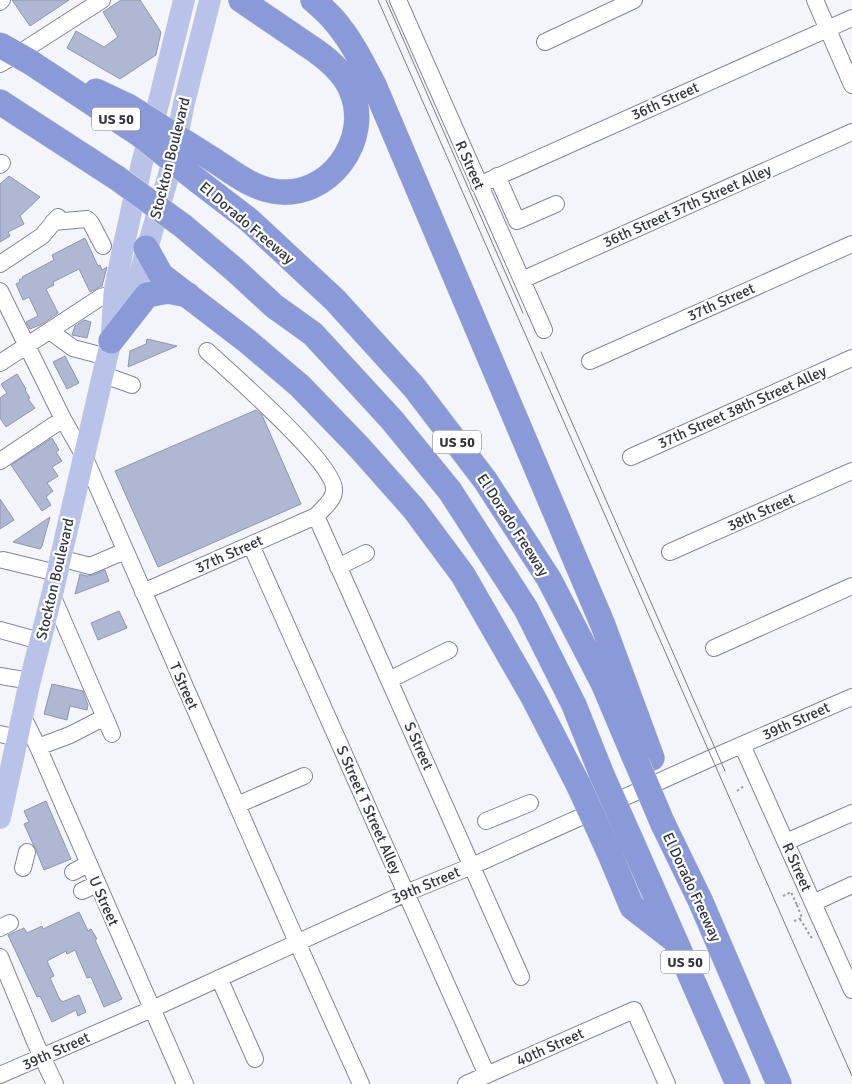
<svg xmlns="http://www.w3.org/2000/svg" width="852" height="1084" font-family="Signika,sans-serif">
  <style>
    .building { fill: #afb7d2; stroke: #8f96b0 }
    .lines { fill: none; stroke-linecap: round; stroke-linejoin: round }
    .minor-casing { stroke: #8086a0; stroke-width: 18 }
    .major-casing { stroke: #d2d3d5; stroke-width: 22 }
    .highway-casing { stroke: #d2d3d5; stroke-width: 26 }
    .path { stroke: #9b9da5; stroke-width: 2; stroke-dasharray: 2.5 2.5; stroke-linecap: butt }
    .minor { stroke: #fff; stroke-width: 16 }
    .major { stroke: #b9c2e8; stroke-width: 21 }
    .highway { stroke: #8a99d8; stroke-width: 25 }
    .tram { stroke: #7b7d86; stroke-width: 1 }
    .highway-bridge-casing { stroke: #d2d3d5; stroke-width: 26; stroke-linecap: butt }
    .highway-bridge { stroke: #8a99d8; stroke-width: 25 }
    .labels { text-anchor: middle; stroke-width: 4.5; stroke-linejoin: round; paint-order: stroke }
    .shield { fill: #fff; stroke: #707279; stroke-width: 1 }
    .shield-label { font-size: 14px; font-weight: bold; fill: #323540 }
    .street-label { font-size: 15px; fill: #323540; stroke: #fff }
  </style>
  <rect width="100%" height="100%" fill="#f3f5fa"/>
  <path class="building" d="M12 0H69L30 26Z
    M121 0H140L161 32 156 55 120 79 67 48 76 31 104 47 118 37 103 12Z
    M9 176 40 197 20 216 24 224 8 232 10 236 0 242V184Z
    M85 238 98 266 100 265 102 270 107 267 102 286 90 292 79 269 53 282 54 285 46 289 58 313 42 324 30 329 26 322 38 316 29 297 23 300 16 284 20 282 19 280 23 278 22 277 54 260 52 255Z
    M84 320 91 322 87 338 72 335 75 326Z
    M147 339 177 346 128 367 130 351 146 344Z
    M65 356 79 383 67 389 53 362Z
    M17 374 26 389 25 390 30 398 28 399 35 408 6 427 0 418V398L7 393 1 384Z
    M256 410 262 415 301 504 158 567 115 471Z
    M52 438 59 450 56 452 62 461 52 467 58 476 47 483 53 491 46 497 51 505 42 511 11 465Z
    M0 499 14 520 0 529Z
    M50 517 42 546 40 549 13 542Z
    M105 570 109 581 75 594 80 574 87 576 93 575Z
    M119 611 127 628 98 640 91 623Z
    M52 684 83 691 88 705 87 710 70 706 67 720 44 714Z
    M46 801 71 859 44 870 37 853 36 849 33 844 24 824 29 822 24 811Z
    M79 912 88 931 91 929 97 939 95 940 122 999 104 1007 91 977 87 978 75 950 67 954 66 951 47 961 54 976 50 978 60 1000H61L62 1002 79 995 86 1012 78 1016 76 1010 52 1022 40 996 37 997 8 935 24 928 27 933 42 926 43 929Z"/>
  <g class="lines">
    <g class="minor-casing">
      <path id="minor" d="M398 0 544 330
        M815 0 852 85
        M0 2 2 0
        M545 42 634 0
        M0 64 21 52 102 0
        M0 165 2 163
        M497 176 517 221 556 204
        M479 185 852 18
        M53 222 87 219 91 223 103 246
        M0 264 42 236 58 217
        M522 280 852 132
        M0 291 63 419 84 456 297 942 361 1084
        M50 331 73 348 107 357
        M590 361 852 244
        M0 363 101 297 114 293
        M104 375 132 385
        M631 457 852 358
        M0 461 63 419
        M316 516 521 977
        M251 545 487 1075
        M670 552 852 471
        M60 558 90 566 125 551
        M3 560 57 573
        M338 567 366 553
        M143 592 316 516C323 508 335 500 334 489 334 463 230 372 207 351
        M52 595 112 734
        M0 630 40 641
        M714 648 852 586
        M0 676 30 681
        M389 680 449 650
        M23 717 38 747 185 1084
        M0 734 18 738
        M742 745 852 990
        M38 747 70 735 105 717
        M237 805 304 776
        M486 821 530 803
        M786 842 852 813
        M23 868 27 852
        M73 872 88 864
        M82 891 97 884
        M813 903 852 885
        M0 928 10 923
        M0 957 36 1044 55 1084
        M219 978 255 1059
        M0 1075 152 1009 406 893 472 866 707 760 852 697
        M466 1084 634 1010 667 1084"/>
    </g>
    <g class="major-casing">
      <path id="major" d="M112 331 114 293 124 244 142 163 159 101 184 0
        M0 818 30 681 52 595 107 357 111 341 133 297 171 167 184 103 210 0"/>
    </g>
    <g class="highway-casing">
      <path id="highway" d="M313 0C320 6 327 12 333 19 350 38 362 62 374 85L603 625 652 758
        M0 102 117 178
        M212 159C231 171 250 187 273 191 328 201 373 140 351 90 344 73 330 61 316 51L241 0
        M198 181 249 220 335 300 414 387 485 480 549 579 603 683 636 761
        M183 226 235 270 274 306 313 334 392 420 450 491 526 609 574 705 602 775
        M146 248 161 275 247 341 300 386 359 447 414 509 463 575 533 697 579 786
        M111 341 147 295 168 291 188 295
        M663 824 700 900 779 1084
        M631 840 738 1084
        M609 852 632 907 672 938"/>
    </g>
    <path class="path" d="M737 791 744 786V785
      M783 896 791 892 797 905
      M800 919 813 940
      M794 921 802 918 797 905 800 904"/>
    <use href="#minor" class="minor"/>
    <use href="#major" class="major"/>
    <use href="#highway" class="highway"/>
    <path class="tram" d="M378 0 852 1076
      M386 0 523 313
      M541 352 725 771"/>
    <g class="highway-bridge-casing">
      <path id="highway-bridge" d="M0 45 30 62 139 134 198 181
        M96 91 128 106 212 159
        M117 178 183 226
        M637 763 663 824
        M602 775 631 840
        M579 786 609 852"/>
    </g>
    <use href="#highway-bridge" class="highway-bridge"/>
  </g>
  <g class="labels">
    <g class="shield">
      <rect x="92" y="107.5" width="48" height="23" rx="4"/>
      <rect x="433" y="430.5" width="48" height="23" rx="4"/>
      <rect x="661" y="950.5" width="48" height="23" rx="4"/>
    </g>
    <g class="shield-label">
      <text x="116" y="124">US 50</text>
      <text x="457" y="447">US 50</text>
      <text x="685" y="967">US 50</text>
    </g>
    <g class="street-label">
      <text transform="translate(665 101) rotate(-24)" y="5">36th Street</text>
      <text transform="translate(170 158) rotate(-76)" y="5">Stockton Boulevard</text>
      <text transform="translate(470 165) rotate(66)" y="5">R Street</text>
      <text transform="translate(687 206) rotate(-24)" y="5">36th Street 37th Street Alley</text>
      <text transform="translate(247 223) rotate(40)" y="5">El Dorado Freeway</text>
      <text transform="translate(721 302) rotate(-24)" y="5">37th Street</text>
      <text transform="translate(742 407) rotate(-24)" y="5">37th Street 38th Street Alley</text>
      <text transform="translate(761 512) rotate(-24)" y="5">38th Street</text>
      <text transform="translate(513 525) rotate(57)" y="5">El Dorado Freeway</text>
      <text transform="translate(229 554) rotate(-24)" y="5">37th Street</text>
      <text transform="translate(55 579) rotate(-77)" y="5">Stockton Boulevard</text>
      <text transform="translate(184 686) rotate(66)" y="5">T Street</text>
      <text transform="translate(796 721) rotate(-24)" y="5">39th Street</text>
      <text transform="translate(419 746) rotate(66)" y="5">S Street</text>
      <text transform="translate(369 810) rotate(66)" y="5">S Street T Street Alley</text>
      <text transform="translate(797 867) rotate(66)" y="5">R Street</text>
      <text transform="translate(426 885) rotate(-23)" y="5">39th Street</text>
      <text transform="translate(692 887) rotate(65)" y="5">El Dorado Freeway</text>
      <text transform="translate(104 901) rotate(66)" y="5">U Street</text>
      <text transform="translate(550 1047) rotate(-24)" y="5">40th Street</text>
      <text transform="translate(56 1051) rotate(-24)" y="5">39th Street</text>
    </g>
  </g>
</svg>
